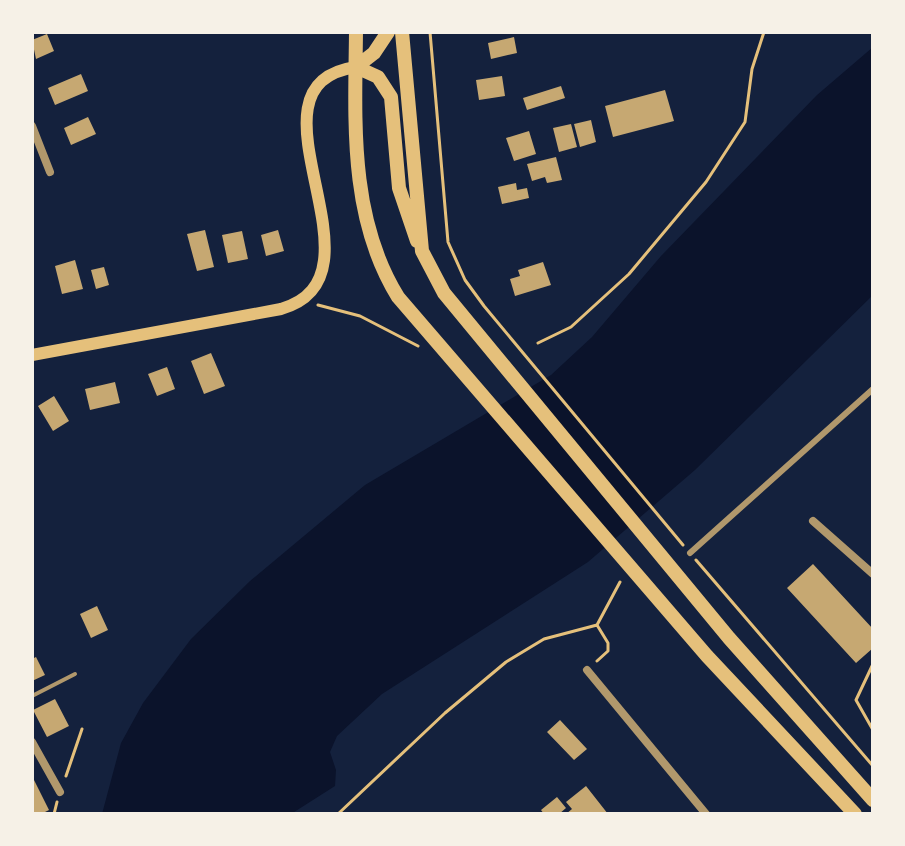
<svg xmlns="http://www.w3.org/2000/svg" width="905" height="846" font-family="Rubik,sans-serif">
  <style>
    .water { fill: #0b132b }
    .building { fill: #c6a872 }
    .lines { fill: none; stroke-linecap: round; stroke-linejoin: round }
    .path { stroke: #e5c07b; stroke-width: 3 }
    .service { stroke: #b1986c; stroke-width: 4 }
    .pedestrian { stroke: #b1986c; stroke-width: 6 }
    .minor { stroke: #b1986c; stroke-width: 8 }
    .secondary { stroke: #e5c07b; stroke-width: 12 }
    .trunk { stroke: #e5c07b; stroke-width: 14 }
  </style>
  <rect width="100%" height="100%" fill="#14213d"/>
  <path class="water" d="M873 47V295L695 470 588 562 382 694 337 736 330 752 336 770 335 786 291 814H102L121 743 143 703 191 639 250 581 365 485 551 375 592 337 661 256 817 95Z"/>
  <path class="building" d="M47 34 54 51 36 59 32 40Z
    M514 37 517 53 491 59 488 43Z
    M81 74 88 91 55 105 48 88Z
    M502 76 505 96 479 100 476 80Z
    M561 86 565 98 527 110 523 98Z
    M665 90 674 121 613 137 605 106Z
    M88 117 96 134 71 145 64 128Z
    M591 120 596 142 580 147 574 124Z
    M571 124 577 147 559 152 553 128Z
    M529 131 536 154 514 161 506 138Z
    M556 157 562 180 547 183 545 177 532 181 527 164Z
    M516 183 517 190 527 188 529 198 502 204 498 187Z
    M205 230 214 267 197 271 187 234Z
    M278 230 284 251 266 256 261 235Z
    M242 231 248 259 228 263 222 235Z
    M75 260 83 289 62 294 55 266Z
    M543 262 551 285 515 296 510 279 520 276 518 270Z
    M104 267 109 285 96 289 91 270Z
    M211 353 225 386 204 394 191 361Z
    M167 367 175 389 157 396 148 374Z
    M115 382 120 403 90 410 85 389Z
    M54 396 69 421 53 431 38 406Z
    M813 564 873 629V648L856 663 787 588Z
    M97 606 108 630 91 638 80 614Z
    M36 657 45 675 32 681V659Z
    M55 699 69 726 47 737 33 710Z
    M560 720 587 749 574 760 547 732Z
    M34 780 49 810 41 814H32Z
    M586 786 608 814H566L572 809 566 802Z
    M557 797 566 808 559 814H544L541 810Z"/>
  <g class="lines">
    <path class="path" d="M430 32 448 242 465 280 484 306 683 545
      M318 305 360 316 418 346
      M538 343 571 327 629 274 706 182 745 122 752 69 764 32
      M696 560 873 766
      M597 661 608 651V643L597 625
      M873 664 856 700 873 730
      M66 776 82 729
      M54 814 57 802
      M338 814 445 713 506 662 544 639 597 625 620 582"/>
    <path class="service" d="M32 696 75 674"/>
    <path class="pedestrian" d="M690 553 873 389"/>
    <path class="minor" d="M32 126 50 172
      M813 521 873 574
      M587 670 706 814
      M32 742 60 792"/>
    <path class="secondary" d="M32 355 281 309C397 276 231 85 356 67"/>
    <path class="trunk" d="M356 32C355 122 349 218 398 297L707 656 855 814
      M402 32 422 251 444 293 729 638 873 800
      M356 67 378 77 391 97 399 188 417 241
      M356 67 374 53 388 32"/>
  </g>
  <rect width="905" height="846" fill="none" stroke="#f6f1e7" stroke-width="68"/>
</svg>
